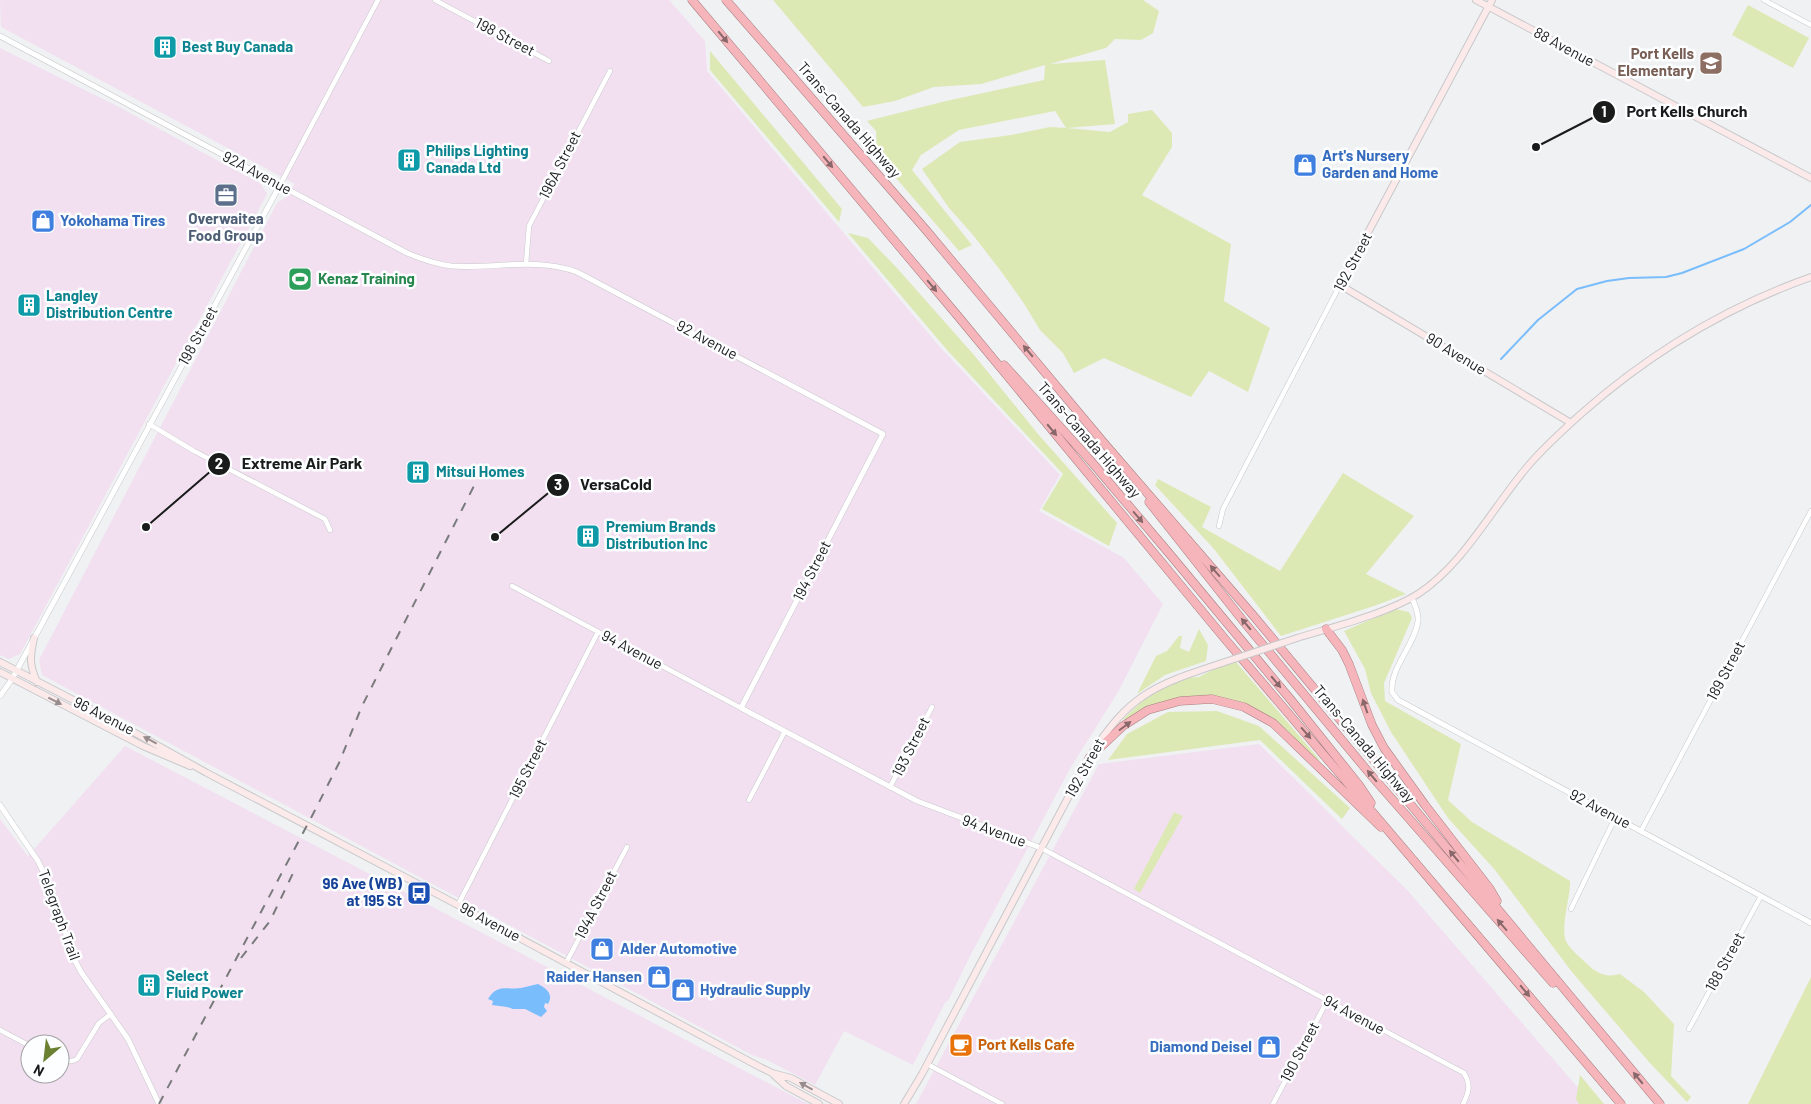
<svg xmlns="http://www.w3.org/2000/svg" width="1811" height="1104" font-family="Barlow,sans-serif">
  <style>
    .industrial { fill: #f2e0f1; fill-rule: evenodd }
    .green { fill: #dde9b5 }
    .water { fill: #7abdfc }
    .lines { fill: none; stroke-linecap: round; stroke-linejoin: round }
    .stream { stroke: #7abdfc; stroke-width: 2 }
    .minor-casing { stroke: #c8c9cb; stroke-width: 5.5 }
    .tertiary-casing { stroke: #c8c9cb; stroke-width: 6 }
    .secondary-casing { stroke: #c8c9cb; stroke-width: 8 }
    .motorway-casing { stroke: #a87f82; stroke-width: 9 }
    .minor { stroke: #fff; stroke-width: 4.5 }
    .tertiary { stroke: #fff; stroke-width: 5 }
    .secondary { stroke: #fce9ea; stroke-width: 6 }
    .motorway { stroke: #f5b5ba; stroke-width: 8 }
    .rail { stroke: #797a7b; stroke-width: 2; stroke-dasharray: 9 9; stroke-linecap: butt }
    .secondary-bridge-casing { stroke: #c8c9cb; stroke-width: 8; stroke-linecap: butt }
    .secondary-bridge { stroke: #fce9ea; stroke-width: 6 }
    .oneway { fill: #88686a }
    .oneway2 { fill: #968c8d }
    .labels { text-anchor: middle; stroke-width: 5; stroke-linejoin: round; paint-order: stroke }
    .street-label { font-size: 15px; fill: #1a1b1b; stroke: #fdfeff }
    .culture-label { font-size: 15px; font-weight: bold; fill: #0d838f; stroke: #fdfeff; text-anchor: start }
    .education-label { font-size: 15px; font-weight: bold; fill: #785e54; stroke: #fdfeff; text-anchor: end }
    .shop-label { font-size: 15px; font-weight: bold; fill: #366cbe; stroke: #fdfeff; text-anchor: start }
    .service-label { font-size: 15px; font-weight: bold; fill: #4e5e75; stroke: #fdfeff }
    .leisure-label { font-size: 15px; font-weight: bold; fill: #27864d; stroke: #fdfeff; text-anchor: start }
    .transit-label { font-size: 15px; font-weight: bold; fill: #164399; stroke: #fdfeff; text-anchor: end }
    .food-label { font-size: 15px; font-weight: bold; fill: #c56008; stroke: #fdfeff; text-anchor: start }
    .leader { fill: none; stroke: #1a1b1b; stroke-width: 2 }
    .callout-dot { fill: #1a1b1b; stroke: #fdfeff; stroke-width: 2 }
    .mark-label { font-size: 15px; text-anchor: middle; font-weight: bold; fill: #fff }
    .callout-label { font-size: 16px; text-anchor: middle; font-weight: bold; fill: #1a1b1b; stroke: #fdfeff; stroke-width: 5; stroke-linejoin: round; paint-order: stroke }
  </style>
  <rect width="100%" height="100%" fill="#eff1f3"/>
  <path class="industrial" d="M0 0H669L705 41 707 71 939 346 1060 475 1039 511 1124 558 1163 604 1118 692 1071 767 970 956 948 1001H946L913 1065 844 1031 815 1085 767 1060 752 1055 42 675 39 660 277 203 285 198 295 184 1 27Z
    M0 48 117 106 261 184 267 194 20 654 9 659 0 655Z
    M1259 744 1408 891 1592 1104H916L1099 764Z
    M125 746 448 915 808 1104H0V819L28 856ZM30 1044H60V1074H30Z"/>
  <path class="green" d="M773 0H1143L1159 11 1153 33 1141 40 1115 39 1106 48 1050 64 1105 60 1115 124 1067 128 1110 132 1128 122V114L1152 110 1172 133V147L1142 195 1231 244 1224 301 1270 328 1248 392 1209 371 1191 397 1104 358 1074 373 1063 353 1040 330 1023 302 1000 270 973 235 949 208 922 169 960 142 1011 135 1050 127 1066 128 1055 111 959 130 921 155 912 170 972 245 959 251 877 156 876 131 867 121 946 101 1044 80 1045 65 981 84 934 87 895 101 863 107Z
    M1748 5 1809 38 1793 68 1732 35Z
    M710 51 842 209 839 222 710 70Z
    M848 233 868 238 897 268 974 355 1038 434 1117 523 1109 546 1042 509 1063 474 947 350Z
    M1343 473 1414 516 1366 574 1406 594 1374 606 1281 636 1214 549 1155 485 1158 479 1211 507 1202 527 1280 571Z
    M1395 609 1409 612 1412 618 1384 683 1385 701 1461 744 1448 800 1472 822 1570 881C1571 897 1559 930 1567 943 1571 950 1580 957 1586 963 1596 973 1606 978 1620 974L1644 992 1674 1024 1671 1076 1691 1097 1687 1102 1649 1062 1572 972 1495 870 1448 818 1391 732 1371 693 1365 669 1344 631Z
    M1199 629 1208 645 1206 661 1165 675 1137 694 1156 656 1167 651 1179 636H1182L1180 648 1189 652Z
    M1236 662 1319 759 1318 761 1275 721 1258 710 1223 698 1206 696 1187 697 1126 721 1123 719 1148 696 1183 678 1199 677 1220 666Z
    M1217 711 1259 726 1350 808 1342 819 1260 740 1108 760 1127 734 1168 712Z
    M1174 812 1183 816 1140 893 1134 889Z
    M1811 977V1104H1748Z
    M1580 1075 1604 1104H1579L1576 1099Z"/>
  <path class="water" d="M538 984C546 988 554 994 548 1004L545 1003 544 1007 547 1011 541 1017 525 1009H513L507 1007 492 1005 493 1001 488 999C497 983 508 990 521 988 527 987 532 985 538 984Z"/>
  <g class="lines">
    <path class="stream" d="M1501 359 1538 320 1577 289 1607 281 1629 278 1666 277 1682 273 1744 249 1790 222 1811 205"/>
    <g class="minor-casing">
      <path id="minor" d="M435 0 549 61
        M1764 0 1811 25
        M280 185 378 0
        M526 264 529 226 610 71
        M149 424 194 451 325 519 330 530
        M1219 526 1223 509 1340 285
        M512 586 741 708
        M890 787 932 707
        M749 800 785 731
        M1641 831 1811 511
        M1041 848 1464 1073C1471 1085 1469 1092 1463 1104
        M458 905 598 632
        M1571 909 1615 818
        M566 963 627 847
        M1689 1029 1761 896
        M0 1030 30 1046
        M60 1061H72L77 1059 99 1023 111 1014
        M927 1064 1002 1104
        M1273 1104 1327 1001"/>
    </g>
    <g class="tertiary-casing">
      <path id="tertiary" d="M0 36 407 253C421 259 436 264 451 266 494 269 535 257 577 272L883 434 741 708 917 801 1041 848
        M1412 598C1415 605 1419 613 1418 621 1415 645 1390 667 1392 692L1398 700 1811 923
        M0 696 12 679 280 185
        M0 805 38 861 51 888 73 957 81 972 128 1039 159 1104"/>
    </g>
    <g class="secondary-casing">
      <path id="secondary" d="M1476 0 1811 178
        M1492 0 1340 285 1571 423
        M34 638C30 657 29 664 37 682
        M1297 638C1333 627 1386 614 1418 594 1464 564 1492 508 1528 466 1544 447 1563 430 1582 413 1649 354 1726 307 1811 277
        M0 662 112 720 207 773 458 905 758 1066 772 1073 791 1078 839 1104
        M0 672 143 746 190 766
        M773 1074 786 1086 819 1104
        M904 1104 922 1074 1089 758C1128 695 1154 685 1222 663"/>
    </g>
    <g class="motorway-casing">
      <path id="motorway" d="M692 0 957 315 1225 639 1621 1104
        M726 0 926 230 1104 443 1252 614 1660 1104
        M1004 365 1090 460 1168 552 1291 700 1359 785 1371 803
        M1149 502 1244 622 1370 774 1553 983
        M1326 629 1342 650 1349 664 1372 725 1384 748 1425 805 1490 889 1497 901
        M1089 758 1123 726 1148 710 1180 701 1212 699 1244 707 1273 723 1381 827"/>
    </g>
    <use href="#minor" class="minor"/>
    <use href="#tertiary" class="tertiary"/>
    <use href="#secondary" class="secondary"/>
    <use href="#motorway" class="motorway"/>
    <path class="rail" d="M241 958 270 921 295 869
      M159 1104 312 816 339 763 362 706 476 482"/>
    <g class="secondary-bridge-casing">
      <path id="secondary-bridge" d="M1222 663 1297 638"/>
    </g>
    <use href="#secondary-bridge" class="secondary-bridge"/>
  </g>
  <defs><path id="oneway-solid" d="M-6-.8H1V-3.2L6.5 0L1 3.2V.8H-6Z" transform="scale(1.25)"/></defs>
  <g class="oneway">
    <use href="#oneway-solid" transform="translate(723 37) rotate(50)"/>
    <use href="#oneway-solid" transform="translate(828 162) rotate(50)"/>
    <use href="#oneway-solid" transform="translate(932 286) rotate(50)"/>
    <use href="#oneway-solid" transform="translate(1028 351) rotate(-130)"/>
    <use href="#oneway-solid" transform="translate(1052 430) rotate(50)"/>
    <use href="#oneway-solid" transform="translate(1138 517) rotate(49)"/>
    <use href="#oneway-solid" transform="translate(1215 571) rotate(-131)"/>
    <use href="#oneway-solid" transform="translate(1246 624) rotate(-130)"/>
    <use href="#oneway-solid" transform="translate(1276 682) rotate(50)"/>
    <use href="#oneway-solid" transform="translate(1365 706) rotate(-109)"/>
    <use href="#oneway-solid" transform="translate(1125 726) rotate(-37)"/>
    <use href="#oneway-solid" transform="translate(1306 733) rotate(49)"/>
    <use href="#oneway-solid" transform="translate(1372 776) rotate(-130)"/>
    <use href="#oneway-solid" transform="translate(1454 856) rotate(-130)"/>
    <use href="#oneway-solid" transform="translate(1502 925) rotate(-131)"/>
    <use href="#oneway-solid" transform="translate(1525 991) rotate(50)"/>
    <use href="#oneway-solid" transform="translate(1638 1078) rotate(-130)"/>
  </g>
  <g class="oneway2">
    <use href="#oneway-solid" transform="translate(55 701) rotate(27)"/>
    <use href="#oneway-solid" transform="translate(150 740) rotate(-152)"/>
    <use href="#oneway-solid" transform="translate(806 1086) rotate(-151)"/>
  </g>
  <defs>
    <g id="building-square" transform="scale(1.25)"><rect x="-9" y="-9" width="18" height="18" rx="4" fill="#0f9aa8" stroke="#fdfeff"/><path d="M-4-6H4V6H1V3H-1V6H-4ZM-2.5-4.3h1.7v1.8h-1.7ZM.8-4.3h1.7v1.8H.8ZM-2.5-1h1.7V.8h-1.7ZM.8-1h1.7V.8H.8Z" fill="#fff"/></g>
    <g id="school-square" transform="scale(1.25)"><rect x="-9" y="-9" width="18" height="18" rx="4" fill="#8d6e63" stroke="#fdfeff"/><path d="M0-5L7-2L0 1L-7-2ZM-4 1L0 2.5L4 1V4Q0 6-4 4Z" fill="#fff"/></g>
    <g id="shop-square" transform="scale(1.25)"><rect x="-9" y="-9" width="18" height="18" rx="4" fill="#3f7fe0" stroke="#fdfeff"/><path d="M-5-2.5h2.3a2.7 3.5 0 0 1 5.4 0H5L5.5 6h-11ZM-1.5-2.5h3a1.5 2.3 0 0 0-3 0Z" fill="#fff"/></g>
    <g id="office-square" transform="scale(1.25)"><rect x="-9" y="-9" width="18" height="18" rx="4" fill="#5c6f8a" stroke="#fdfeff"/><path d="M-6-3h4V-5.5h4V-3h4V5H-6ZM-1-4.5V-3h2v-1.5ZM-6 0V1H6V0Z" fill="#fff"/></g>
    <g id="stadium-square" transform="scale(1.25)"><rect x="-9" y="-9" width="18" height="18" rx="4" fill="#2e9e5b" stroke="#fdfeff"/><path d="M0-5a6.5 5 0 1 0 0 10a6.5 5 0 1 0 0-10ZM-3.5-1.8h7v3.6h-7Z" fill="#fff"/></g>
    <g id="bus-square" transform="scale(1.25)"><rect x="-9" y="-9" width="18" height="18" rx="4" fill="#1a4fb4" stroke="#fdfeff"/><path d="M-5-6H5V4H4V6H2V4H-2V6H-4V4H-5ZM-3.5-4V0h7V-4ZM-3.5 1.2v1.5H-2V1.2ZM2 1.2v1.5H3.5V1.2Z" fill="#fff"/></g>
    <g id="cafe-square" transform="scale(1.25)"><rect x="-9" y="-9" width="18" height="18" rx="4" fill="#e8710a" stroke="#fdfeff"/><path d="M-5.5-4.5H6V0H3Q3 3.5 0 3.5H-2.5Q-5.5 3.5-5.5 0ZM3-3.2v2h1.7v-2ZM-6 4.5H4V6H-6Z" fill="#fff"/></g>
  </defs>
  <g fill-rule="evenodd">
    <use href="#building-square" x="165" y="47"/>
    <use href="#school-square" x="1711" y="63"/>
    <use href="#building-square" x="409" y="160"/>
    <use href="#shop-square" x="1305" y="165"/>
    <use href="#office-square" x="226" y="195"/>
    <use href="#shop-square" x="43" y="221"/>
    <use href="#stadium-square" x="300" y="279"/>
    <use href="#building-square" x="29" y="305"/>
    <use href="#building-square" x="418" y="472"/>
    <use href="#building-square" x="588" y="536"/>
    <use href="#bus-square" x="419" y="893"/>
    <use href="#shop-square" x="602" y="949"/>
    <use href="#shop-square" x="659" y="977"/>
    <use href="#building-square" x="149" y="985"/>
    <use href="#shop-square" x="683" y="990"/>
    <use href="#cafe-square" x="961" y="1045"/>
    <use href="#shop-square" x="1269" y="1047"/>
  </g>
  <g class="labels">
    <g class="street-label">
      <text transform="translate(505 37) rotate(28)" y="5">198 Street</text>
      <text transform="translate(1564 47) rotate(28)" y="5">88 Avenue</text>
      <text transform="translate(849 120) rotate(49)" y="5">Trans-Canada Highway</text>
      <text transform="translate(560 165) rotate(-63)" y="5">196A Street</text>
      <text transform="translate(257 173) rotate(28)" y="5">92A Avenue</text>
      <text transform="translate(1353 262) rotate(-62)" y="5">192 Street</text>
      <text transform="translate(198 336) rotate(-61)" y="5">198 Street</text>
      <text transform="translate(707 340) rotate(28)" y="5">92 Avenue</text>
      <text transform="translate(1456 354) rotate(31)" y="5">90 Avenue</text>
      <text transform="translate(1089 440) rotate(49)" y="5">Trans-Canada Highway</text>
      <text transform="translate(812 571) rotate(-63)" y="5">194 Street</text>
      <text transform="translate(632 650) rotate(28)" y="5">94 Avenue</text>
      <text transform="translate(1726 671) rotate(-62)" y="5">189 Street</text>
      <text transform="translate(104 716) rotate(27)" y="5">96 Avenue</text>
      <text transform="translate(1364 744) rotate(50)" y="5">Trans-Canada Highway</text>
      <text transform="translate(911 747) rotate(-63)" y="5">193 Street</text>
      <text transform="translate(1085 768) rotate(-61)" y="5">192 Street</text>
      <text transform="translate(528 769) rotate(-63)" y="5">195 Street</text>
      <text transform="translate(1600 809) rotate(28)" y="5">92 Avenue</text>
      <text transform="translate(994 831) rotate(20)" y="5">94 Avenue</text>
      <text transform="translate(596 905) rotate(-63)" y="5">194A Street</text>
      <text transform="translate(59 915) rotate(70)" y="5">Telegraph Trail</text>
      <text transform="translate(490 922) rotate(28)" y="5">96 Avenue</text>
      <text transform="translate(1725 962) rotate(-61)" y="5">188 Street</text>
      <text transform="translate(1354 1015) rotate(28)" y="5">94 Avenue</text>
      <text transform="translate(1300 1052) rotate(-62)" y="5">190 Street</text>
    </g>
    <g class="culture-label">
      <text x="182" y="52">Best Buy Canada</text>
      <text x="426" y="156">Philips Lighting<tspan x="426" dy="17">Canada Ltd</tspan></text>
      <text x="46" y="301">Langley<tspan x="46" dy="17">Distribution Centre</tspan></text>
      <text x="436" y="477">Mitsui Homes</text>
      <text x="606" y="532">Premium Brands<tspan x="606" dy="17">Distribution Inc</tspan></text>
      <text x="166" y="981">Select<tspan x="166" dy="17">Fluid Power</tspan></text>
    </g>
    <g class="education-label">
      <text x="1694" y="59">Port Kells<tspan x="1694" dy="17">Elementary</tspan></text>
    </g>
    <g class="shop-label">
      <text x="1322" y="161">Art's Nursery<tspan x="1322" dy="17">Garden and Home</tspan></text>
      <text x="60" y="226">Yokohama Tires</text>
      <text x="620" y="954">Alder Automotive</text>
      <text x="642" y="982" text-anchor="end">Raider Hansen</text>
      <text x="700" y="995">Hydraulic Supply</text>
      <text x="1252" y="1052" text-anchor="end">Diamond Deisel</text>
    </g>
    <g class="service-label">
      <text x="226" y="224">Overwaitea<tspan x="226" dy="17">Food Group</tspan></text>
    </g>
    <g class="leisure-label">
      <text x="318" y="284">Kenaz Training</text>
    </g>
    <g class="transit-label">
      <text x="402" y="889">96 Ave (WB)<tspan x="402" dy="17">at 195 St</tspan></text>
    </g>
    <g class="food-label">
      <text x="978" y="1050">Port Kells Cafe</text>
    </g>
  </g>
  <path class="leader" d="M1536 147L1604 112M146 527L219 464M495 537L558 485"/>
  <g class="callout-dot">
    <circle cx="1536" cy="147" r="5"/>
    <circle cx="146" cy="527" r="5"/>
    <circle cx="495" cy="537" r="5"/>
    <circle cx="1604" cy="112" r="12"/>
    <circle cx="219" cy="464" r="12"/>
    <circle cx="558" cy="485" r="12"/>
  </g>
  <g class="mark-label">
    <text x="1604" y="117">1</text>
    <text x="219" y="469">2</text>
    <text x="558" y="490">3</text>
  </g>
  <g class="callout-label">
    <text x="1687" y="117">Port Kells Church</text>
    <text x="302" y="469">Extreme Air Park</text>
    <text x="616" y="490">VersaCold</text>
  </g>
  <g transform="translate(45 1059) rotate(208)"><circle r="24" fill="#fdfeff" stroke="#a2a3a4"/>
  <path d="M0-4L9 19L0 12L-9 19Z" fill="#6b8031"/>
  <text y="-8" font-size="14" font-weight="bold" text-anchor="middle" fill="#1a1b1b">N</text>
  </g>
</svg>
